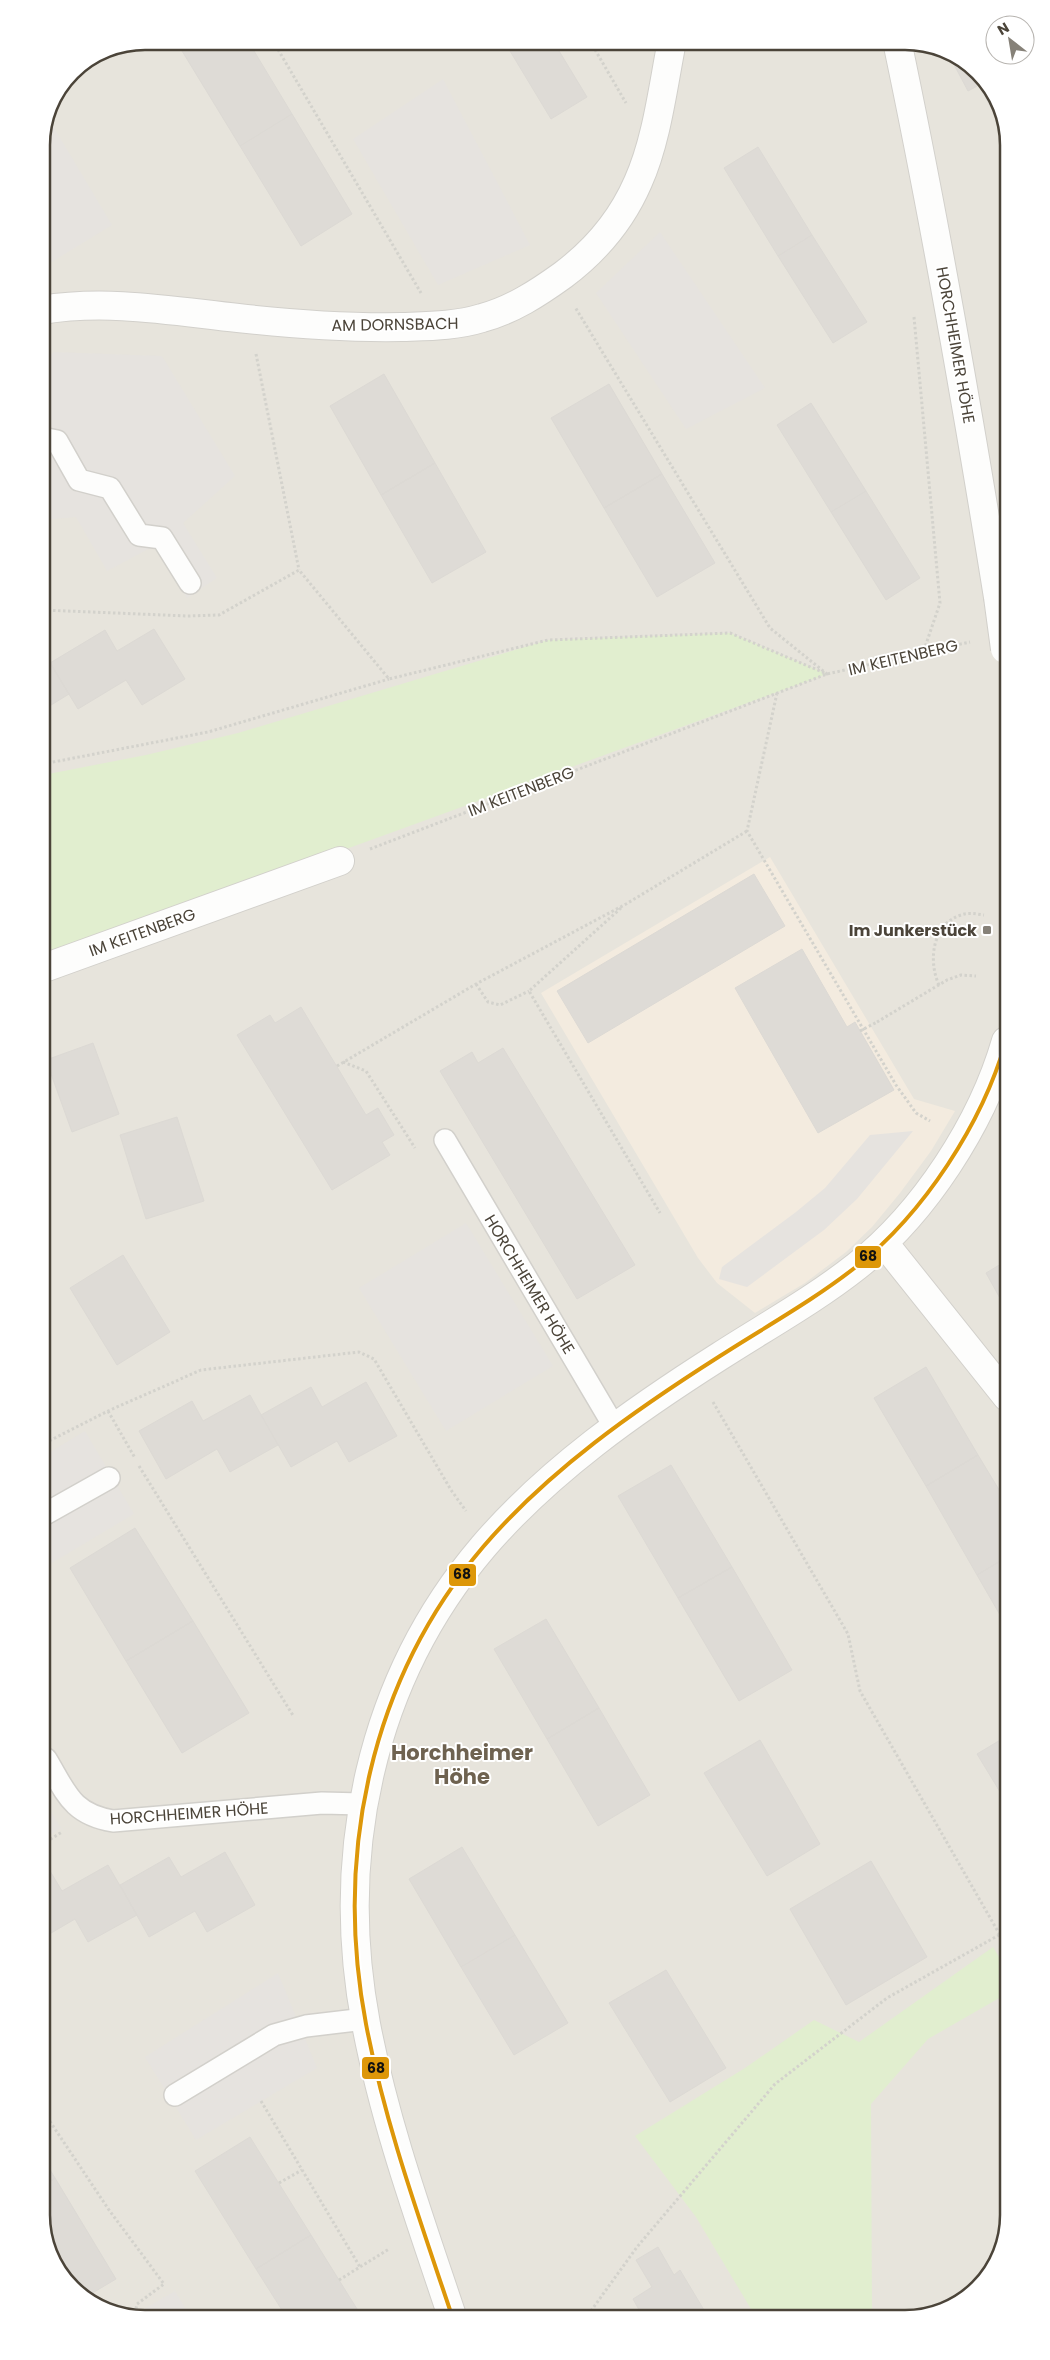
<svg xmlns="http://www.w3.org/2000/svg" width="1050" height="2360" font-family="Poppins,sans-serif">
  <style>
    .residential { fill: #e7e4dc }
    .commercial { fill: #f3ebdf }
    .green { fill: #e1eecf }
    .parking { fill: #e6e3df }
    .building { fill: #dedbd6; stroke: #dcd9d4 }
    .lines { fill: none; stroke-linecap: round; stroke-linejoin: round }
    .lane-casing { stroke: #d2d0cb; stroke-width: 24 }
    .street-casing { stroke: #d2d0cb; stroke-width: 30 }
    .path { stroke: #d3d2cc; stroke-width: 3; stroke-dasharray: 2.5 2.5; stroke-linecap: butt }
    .lane { stroke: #fdfdfc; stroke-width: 21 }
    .street { stroke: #fdfdfc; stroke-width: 28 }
    .street-bridge-casing { stroke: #d2d0cb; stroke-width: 30; stroke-linecap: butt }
    .path-bridge { stroke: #d3d2cc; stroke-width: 3; stroke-dasharray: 2.5 2.5; stroke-linecap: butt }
    .street-bridge { stroke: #fdfdfc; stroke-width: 28 }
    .bus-1-casing { stroke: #fff; stroke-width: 8 }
    .bus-1 { stroke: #dd9709; stroke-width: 4 }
    .poi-dot { fill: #868178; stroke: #fff; stroke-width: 2 }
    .labels { text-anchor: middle; stroke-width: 4; stroke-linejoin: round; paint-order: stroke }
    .street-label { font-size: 16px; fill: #4b4439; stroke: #fff }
    .poi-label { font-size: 16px; font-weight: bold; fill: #4b4439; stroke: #fff; text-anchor: end }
    .district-label { font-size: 21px; font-weight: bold; fill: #6e6250; stroke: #fff }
    .rim { fill: none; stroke: #4b4439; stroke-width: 2.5 }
    .line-badge { stroke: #fff; stroke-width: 2 }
    .pale-badge-label { font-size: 14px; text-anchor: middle; font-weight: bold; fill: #111 }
  </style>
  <rect width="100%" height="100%" fill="#f4f2ee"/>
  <path class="residential" d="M145 41H912L968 63 1003 111 1009 2215 987 2278 939 2313 138 2319 82 2297 47 2249 41 139 49 105 72 71 106 49Z"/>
  <path class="commercial" d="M770 857 914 1099 955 1111 931 1151 900 1193 872 1227 846 1252 805 1283 755 1313 717 1283 698 1258 541 993Z"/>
  <path class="green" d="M730 633 827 674 44 959 43 775 146 755 238 733 548 640Z
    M993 1947 1008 1972V1993L928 2039 871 2104 872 2311 874 2314H754L696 2217 635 2136 745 2068 814 2020 859 2042Z"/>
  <path class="parking" d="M443 79 530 245 438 285 353 139Z
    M47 116 112 225 42 268 41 139Z
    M660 232 765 388 686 429 596 293Z
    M54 352 162 356 235 476 183 523 217 578 187 598 154 546 107 571 76 517 42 520V360Z
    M913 1131 857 1199 824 1230 747 1287 719 1279 722 1267 796 1212 825 1188 870 1135Z
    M466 1223 553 1366 446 1431 359 1288Z
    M85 1431 134 1514 45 1567V1455Z
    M46 1803 61 1828 46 1838Z
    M278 1973 317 2068 196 2140 145 2057Z
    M175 2291 191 2318 138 2319 132 2316Z"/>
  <path class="building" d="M187 41H248L292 114 240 146 179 46Z
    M504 41H553L587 97 551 119Z
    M949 55 968 63 1003 111V130L979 85 968 91Z
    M292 114 352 214 301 246 240 146Z
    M758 147 812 235 778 256 724 168Z
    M812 235 867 322 833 343 778 256Z
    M384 374 435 463 381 495 330 406Z
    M609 384 662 474 604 508 551 418Z
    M811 403 866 491 831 512 777 425Z
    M435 463 486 552 432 583 381 495Z
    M662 474 715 563 657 597 604 508Z
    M866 491 920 578 886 600 831 512Z
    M154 629 185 679 142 705 126 680 78 709 50 663 105 630 117 651Z
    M43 651 69 694 43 710Z
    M754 874 785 926 588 1043 557 991Z
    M802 949 847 1027 855 1022 894 1090 818 1133 735 988Z
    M301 1007 366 1115 378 1108 394 1135 382 1142 390 1155 332 1190 237 1035 270 1015 275 1023Z
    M93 1043 119 1114 72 1132 46 1060Z
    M503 1048 635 1265 577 1299 440 1071 472 1052 478 1063Z
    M177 1117 204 1201 146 1219 120 1135Z
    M123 1255 170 1332 117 1365 70 1288Z
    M1006 1261V1309L986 1273Z
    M926 1367 978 1455 926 1486 874 1398Z
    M366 1382 397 1436 349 1462 337 1441 291 1467 261 1415 311 1387 322 1407Z
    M250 1395 278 1445 230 1472 217 1449 166 1479 139 1431 192 1401 203 1421Z
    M978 1455 1007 1503V1557L977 1575 926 1486Z
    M671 1465 732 1567 678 1598 618 1496Z
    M135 1528 193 1621 126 1661 70 1568Z
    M1007 1557V1627L977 1575Z
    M732 1567 792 1670 739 1701 678 1598Z
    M546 1619 599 1708 547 1739 494 1649Z
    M193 1621 249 1713 182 1753 126 1661Z
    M599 1708 650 1795 598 1826 547 1739Z
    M1007 1736 1008 1805 977 1754Z
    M760 1740 820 1844 767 1876 704 1773Z
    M462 1847 515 1935 461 1967 409 1879Z
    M225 1852 255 1905 207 1932 195 1911 149 1937 120 1885 169 1857 181 1877Z
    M871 1861 927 1957 846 2005 790 1909Z
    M108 1865 137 1915 88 1942 75 1919 46 1936V1873L50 1871 62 1891Z
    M515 1935 568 2023 514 2055 461 1967Z
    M666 1970 726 2068 670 2102 609 2003Z
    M250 2137 311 2235 256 2269 195 2171Z
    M47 2165 55 2178 47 2183Z
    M55 2178 116 2279 84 2298 47 2249V2183Z
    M311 2235 339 2280 362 2317 287 2318 256 2269Z
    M658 2247 674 2275 680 2270 707 2315H642L633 2299 652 2287 636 2260Z"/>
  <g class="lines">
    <g class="lane-casing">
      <path id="lane" d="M42 438 57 441 79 480 110 488 139 535 162 538 190 583
        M445 1140 615 1428
        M45 1514 109 1478
        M46 1759C66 1792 71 1814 113 1821L322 1803 362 1804
        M175 2095 274 2035 306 2026 365 2019"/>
    </g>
    <g class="street-casing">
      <path id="street" d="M897 41C936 226 968 411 998 597
        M42 310C107 299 173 311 238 318 292 324 347 328 402 327 429 326 456 326 482 318 512 310 538 293 563 275 595 251 622 219 638 182 657 140 663 86 672 41
        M44 968 340 861
        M884 1243 1007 1397
        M452 2316C420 2220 385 2124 366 2024 334 1855 370 1680 483 1547 549 1470 635 1410 720 1356 765 1327 814 1300 857 1266 924 1213 982 1124 1006 1041"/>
    </g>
    <path class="path" d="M273 41 421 293
      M590 41 626 103
      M914 317 940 603 923 653
      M256 354 299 570
      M43 610 187 616 219 615 299 570 389 679 548 640 730 633 827 674 770 628 575 307
      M777 693 747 831 896 1085 916 1113 930 1121
      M43 764 208 732 389 679
      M370 849 827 674 970 642
      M621 908 529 991 660 1213
      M476 984 488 1002 500 1005 529 991
      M939 985C928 961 932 924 961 915 968 912 976 914 984 915
      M877 1022 947 980 961 975 976 976
      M343 1062 366 1071 415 1148
      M337 1066 476 984 626 904 747 831
      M713 1402 848 1634 860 1691 1008 1949
      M108 1411 135 1458
      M45 1443 108 1411 201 1370 359 1352 374 1359 451 1490 466 1511
      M139 1466 294 1717
      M46 1842 62 1832
      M261 2101 360 2267
      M47 2117 109 2210 164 2284 137 2304 134 2317
      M279 2183 302 2170
      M339 2280 389 2249
      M588 2315 637 2247 775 2084 887 1998 1008 1930"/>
    <use href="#lane" class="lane"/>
    <use href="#street" class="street"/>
    <g class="street-bridge-casing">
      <path id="street-bridge" d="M998 597 1005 649"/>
    </g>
    <path class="path-bridge" d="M860 1031 877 1022"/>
    <use href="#street-bridge" class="street-bridge"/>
    <g class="bus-1-casing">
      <path id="bus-1" d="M452 2316C420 2220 385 2124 366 2024 334 1855 370 1680 483 1547 549 1470 635 1410 720 1356 765 1327 814 1300 857 1266 924 1213 982 1124 1006 1041"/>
    </g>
    <use href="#bus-1" class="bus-1"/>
  </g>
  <rect class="poi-dot" x="982" y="925" width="10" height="10" rx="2.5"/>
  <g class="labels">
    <g class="street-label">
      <text transform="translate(395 324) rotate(-1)" y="6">AM DORNSBACH</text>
      <text transform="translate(956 345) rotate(80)" y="6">HORCHHEIMER HÖHE</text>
      <text transform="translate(903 657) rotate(-13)" y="6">IM KEITENBERG</text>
      <text transform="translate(521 791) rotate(-21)" y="6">IM KEITENBERG</text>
      <text transform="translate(142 932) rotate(-20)" y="6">IM KEITENBERG</text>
      <text transform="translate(530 1284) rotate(59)" y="6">HORCHHEIMER HÖHE</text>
      <text transform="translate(189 1813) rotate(-4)" y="6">HORCHHEIMER HÖHE</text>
    </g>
    <g class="poi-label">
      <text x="977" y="936">Im Junkerstück</text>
    </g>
    <g class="district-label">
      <text x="462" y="1760">Horchheimer<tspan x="462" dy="24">Höhe</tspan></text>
    </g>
  </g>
  <path d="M0 0H1050V2360H0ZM145 50H905A95 95 0 0 1 1000 145V2215A95 95 0 0 1 905 2310H145A95 95 0 0 1 50 2215V145A95 95 0 0 1 145 50Z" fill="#fff" fill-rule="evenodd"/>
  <path class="rim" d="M145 50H905A95 95 0 0 1 1000 145V2215A95 95 0 0 1 905 2310H145A95 95 0 0 1 50 2215V145A95 95 0 0 1 145 50Z"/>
  <g class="line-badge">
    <rect x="854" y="1245" width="28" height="24" rx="5" fill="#dd9709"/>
    <rect x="448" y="1563" width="29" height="24" rx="5" fill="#dd9709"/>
    <rect x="361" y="2056" width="29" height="24" rx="5" fill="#dd9709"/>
  </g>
  <g class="pale-badge-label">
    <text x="868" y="1261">68</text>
    <text x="462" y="1579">68</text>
    <text x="376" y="2073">68</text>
  </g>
  <g transform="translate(1010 40) rotate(329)"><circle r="24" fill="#ffffff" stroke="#b7b4b0"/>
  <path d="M0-4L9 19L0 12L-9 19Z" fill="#868178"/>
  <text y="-8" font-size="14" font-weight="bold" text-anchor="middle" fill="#4b4439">N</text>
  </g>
</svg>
